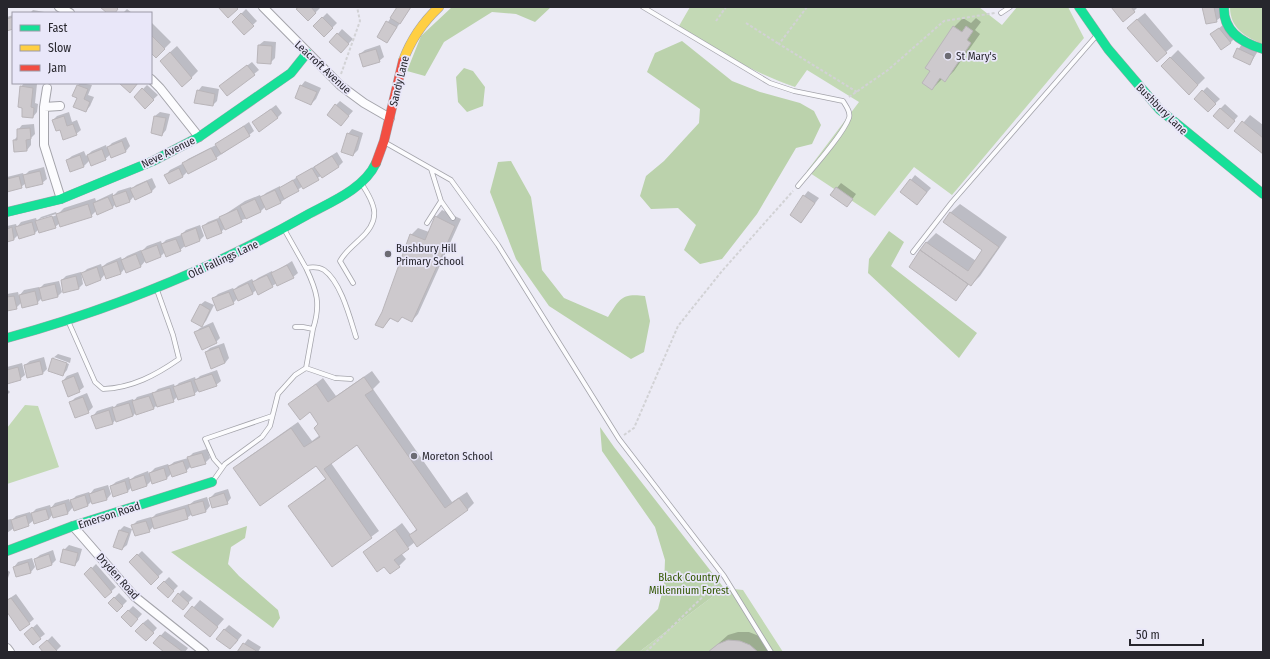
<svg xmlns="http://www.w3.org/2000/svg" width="1270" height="659" font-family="'Fira Sans Condensed',sans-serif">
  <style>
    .green { fill: #c3d9b5 }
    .forest { fill: #bbd2ac }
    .shadow { fill: #0003; fill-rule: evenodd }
    .building { fill: #cdc9cd; stroke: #b9b5b9 }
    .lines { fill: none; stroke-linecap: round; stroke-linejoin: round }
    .lane-casing { stroke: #a4a4ab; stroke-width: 5.5 }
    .street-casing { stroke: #a4a4ab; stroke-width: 10 }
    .fast-casing { stroke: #a4a4ab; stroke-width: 10 }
    .slow-casing { stroke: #a4a4ab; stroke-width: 10 }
    .jam-casing { stroke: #a4a4ab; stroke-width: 10 }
    .path { stroke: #d2d2d5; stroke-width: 2; stroke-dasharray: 3 2; stroke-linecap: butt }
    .lane { stroke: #fcfcfe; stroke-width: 4 }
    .street { stroke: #fcfcfe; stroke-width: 8 }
    .fast { stroke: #16e098; stroke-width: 9 }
    .slow { stroke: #ffcf43; stroke-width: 9 }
    .jam { stroke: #f24e42; stroke-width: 9 }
    .poi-dot { fill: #6c6b73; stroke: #e9e7f9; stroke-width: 1.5 }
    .labels { text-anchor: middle; stroke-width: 3.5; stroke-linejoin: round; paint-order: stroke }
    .poi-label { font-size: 11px; fill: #27262d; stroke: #e9e7f9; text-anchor: start }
    .street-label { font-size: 11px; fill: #27262d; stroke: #e9e7f9 }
    .park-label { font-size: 11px; fill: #325700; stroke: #e9e7f9 }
  </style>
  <rect width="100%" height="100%" fill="#ecebf5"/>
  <path class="green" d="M690 7H979L1002 25 1017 7H1068L1084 38 952 195 914 167 875 216 807 171 859 102 807 70 795 87C753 73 716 50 679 26Z
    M1230 7H1263V44C1245 37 1230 28 1230 7Z
    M25 405 38 406 59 467 7 484V428Z
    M724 588 743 590 783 652H639Z"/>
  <path class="forest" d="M452 7H551L535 22 516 14 492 12 444 42 425 76 407 71 421 36Z
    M682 41 732 81 760 92 800 103 814 111 821 125 812 144 796 148 757 214 722 259 700 264 684 250 696 225 678 208 651 209 640 196 646 176 664 161 699 123 700 109 647 72 655 53Z
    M464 68 473 71 485 87 483 106 467 112 458 102 456 77Z
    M511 161 531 197 542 270 564 298 608 317C620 299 621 293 645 296L650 321 644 352 631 359 549 306 516 259 490 192 498 162Z
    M889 231 904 242 891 266 977 333 959 358 868 273 869 259Z
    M600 427 614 447 724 588 639 652H614L658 609 664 585 665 560 655 527 602 451Z
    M247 526 245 538 231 547 228 564 239 576 278 610 280 618 273 628 171 552Z"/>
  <path class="shadow" d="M300 7H319L320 8 308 20Z
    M398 7H411L387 42 378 37Z
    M1112 7H1138L1134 11Z
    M1203 7H1219L1221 17 1216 21Z
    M127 9 132 13H123Z
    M246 9 257 21 244 33 233 22Z
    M33 10 50 13H30Z
    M327 13 337 23 324 36 314 26Z
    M1145 13 1173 46 1166 52 1135 21Z
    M13 15V28L7 30V17Z
    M963 18 971 23 976 18 981 22 975 30 980 34 954 71 945 80 942 79 932 89V71L954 27Z
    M151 22 171 42 156 57 151 52Z
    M1224 24 1235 38 1230 43 1211 35Z
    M342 29 353 39 341 51 331 42Z
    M264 41 276 42 275 58 270 63 259 45Z
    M1242 44 1258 51 1250 64 1234 56Z
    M380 45 384 57 379 61 360 54 365 50Z
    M177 46 198 71 191 78 168 54Z
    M1178 50 1205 78 1189 94 1162 66Z
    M252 62 259 70 254 74 225 82Z
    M305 81 321 88 316 99 311 104 301 86Z
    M24 83 37 84 35 103 38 104 37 112 33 117 21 87Z
    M80 83 92 85 88 95 94 97 90 106 86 111 78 97V85Z
    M147 85 158 95 145 107 135 97Z
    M202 86 219 89 217 101 213 105 198 91Z
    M1207 87 1220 99 1207 111 1195 99Z
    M340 101 353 111 345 120 336 105Z
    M1225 104 1238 116 1232 123 1220 109Z
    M276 105 282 113 277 118 253 122Z
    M69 112 72 122 77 120 81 130 76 134 60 128 53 120 57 116Z
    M160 112 170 114 166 130 162 135 152 132 155 116Z
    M1250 115 1263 125V153L1236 131Z
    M249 122 254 131 249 135 216 158 188 171 183 176 169 183 166 175 170 170 184 163 188 159 216 145Z
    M34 124 35 134 31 138V145L27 150 14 140 18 136V130L22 125Z
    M352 129 363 133 358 150 353 155 348 134Z
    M126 137 130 146 126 151 111 154 105 159 90 160 84 166 67 160 72 156 84 151 86 156 92 151 106 145 107 148 112 143Z
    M337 152 343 162 339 166 303 186 281 202 266 206 260 212 225 228 221 232 203 226 208 222 221 217 245 201 260 195 261 198 266 193 280 186V188Z
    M44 167 47 179 42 183H26L21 187 7 191V177L23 173 24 176 29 171Z
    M915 175 931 188 917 204 911 180Z
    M152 178 156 187 151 192 134 196 130 201 117 206 116 204 112 208 97 210 91 216 60 223 55 227 39 229 35 233 19 234 14 239 7 241V226L16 224 17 227 21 222 36 218 37 221 41 217 56 212 57 215 64 208 95 198 96 201 113 193V196L118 191 131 187 132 189 136 185ZM56 214 57 215 40 221V219Z
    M841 183 856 194 851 201 831 195Z
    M808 191 819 198 801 222 804 196Z
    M960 204 1007 237 980 276 971 285 969 284 956 300 910 267 927 242 936 233 976 261 984 250 950 213Z
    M442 210 461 219 418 314 412 321 403 316 398 321 391 318 383 327V312L411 235 418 228 429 232 436 217Z
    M200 225 204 236 200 240 186 245 180 250 165 252 161 256 146 260 141 266 127 271 125 268 121 273 107 278 105 274 101 279 83 273 87 269 101 264 102 267 107 263 121 257 122 260 127 256 141 250V252L147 246 161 241 162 244 166 240 181 235 186 230Z
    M292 261 298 273 293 277 277 283 259 294 257 289 252 294 238 298 233 303 213 299 218 294 233 288 234 290 238 286 252 279 254 282 258 278 272 271 273 273Z
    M81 272 83 284 79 288 62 280 66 276Z
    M59 281 62 292 57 297 42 298 37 303 22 302 16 308 7 310V294L18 292 19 296 24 290 39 287V289L44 284Z
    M205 301 214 305 206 321 202 325 200 305Z
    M213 322 220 338 216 342 195 333 200 328Z
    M224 343 229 358 225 363 206 352 210 348Z
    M58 354 71 358 70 363 54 357V359L69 364 67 370 63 375 49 370 53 358Z
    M44 357 47 369 43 373 25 365 30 361Z
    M22 363 25 375 20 379 7 383V367Z
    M217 370 221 381 216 385 199 390 194 394 178 396 173 401 157 405 153 409 136 412 133 416 116 419 113 423 93 416 97 411 113 406 114 408 117 404 133 399 134 401 137 397 154 392V393L158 389 174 384 175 387 179 383 195 377 196 380 200 376Z
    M372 371 380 382 373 389 452 502 467 492 474 503 467 510 415 542 401 553 406 559 399 566 385 565 365 552 402 523 411 535 417 528 358 444 331 463 379 531 332 566 290 506 326 478 316 465 234 469 241 462 298 422 312 441 320 435 319 423 310 411 290 404 323 378 336 396Z
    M78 372 84 387 79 391 63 381 67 376Z
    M7 389 10 392 7 395Z
    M87 393 93 407 88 412 70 403 75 398Z
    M207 449 210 458 205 463 191 466 186 471 172 473 167 478 152 480 147 485 132 487 128 491 111 486 116 482 129 477 130 480 135 476 148 471 149 474 155 468 168 464 169 466 174 462 188 458 193 453Z
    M108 485 111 494 107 499 92 501 88 505 74 510 73 507 68 513 53 514 49 519 34 520 28 525 14 528 7 533V520L11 519V521L16 516 30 512 31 514 36 509 50 505 51 508 55 503 69 499 70 502 76 496 89 492 90 494 94 489Z
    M228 489 231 498 227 503 210 498 215 493Z
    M207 497 210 506 206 511 192 514 187 518 154 526 149 531 132 526 137 521 151 517V519L156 514 189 504V505L194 501Z
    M124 526 132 529 127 545 122 549 114 546 120 530Z
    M69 545 82 549 79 560 75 565 64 550Z
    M53 550 56 560 52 564 38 568 35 559 40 555Z
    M142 551 163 572 151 583 130 562Z
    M32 558 35 567 31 572 14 567 18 562Z
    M96 564 116 587 105 597 90 570Z
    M7 570 10 572 7 581Z
    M169 577 178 586 172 592 164 582Z
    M183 590 193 598 187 604 179 594Z
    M119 593 127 601 117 611 109 603Z
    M16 594 34 619 21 630 7 611V600Z
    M200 600 224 619 210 635 186 616Z
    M133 606 142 614 131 626 122 617Z
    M148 619 157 628 150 636 143 623Z
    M37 624 45 634 40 638 30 630Z
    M229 625 242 635 235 644 224 630Z
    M165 631 188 648 185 652H166L154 643Z
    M738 632H749L759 636 772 652H709L728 635Z
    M52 636 61 646 55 652H45V643Z
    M248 639 261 647 258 652H238Z"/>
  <path class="building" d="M100 7H116L118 9 115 13H107Z
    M218 7H236L238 9 228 18Z
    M299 7H311L316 13 308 21 296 9Z
    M397 7H411L400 24 390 18Z
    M1111 7H1131L1135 12 1123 22Z
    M1202 7H1214L1217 22 1206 24Z
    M241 13 254 26 244 35 232 22Z
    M13 17V29L7 31V19Z
    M322 17 333 28 324 37 313 26Z
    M1137 19 1167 53 1157 62 1127 28Z
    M386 21 397 27 387 43 377 37Z
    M953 26 962 32 966 26 973 31 967 40 971 43 945 82 940 78 932 90 922 83 930 71 925 68Z
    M1219 28 1231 43 1221 50 1210 34Z
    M337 33 349 44 341 53 329 42Z
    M151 35 165 49 156 58 151 53Z
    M258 45 272 46 271 64 257 63Z
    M1237 48 1254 56 1250 65 1233 57Z
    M376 49 380 62 363 67 359 54Z
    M170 52 192 78 182 87 160 61Z
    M1170 57 1198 85 1189 95 1161 66Z
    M247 65 255 75 227 96 219 86Z
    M119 83H138L130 93Z
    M77 85 88 89 84 99 90 102 86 112 73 107 77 98 72 96Z
    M300 85 317 92 311 105 295 98Z
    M20 86 33 88 31 107 34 108 33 118 22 117V108L18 107Z
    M142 88 154 100 145 109 134 97Z
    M197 90 215 94 213 106 194 103Z
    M1202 90 1216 104 1208 112 1194 99Z
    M335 104 349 116 341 126 327 115Z
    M1220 108 1235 121 1228 129 1213 116Z
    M271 109 278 118 259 132 252 122Z
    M64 116 67 126 73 124 77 135 63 140 60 130 56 131 52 120Z
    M154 116 166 118 162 136 151 133Z
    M1242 121 1263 138V154L1234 131Z
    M244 126 250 136 221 154 215 144Z
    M30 128 31 139 26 140 27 151 14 152 13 140H17V129Z
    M347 133 359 137 353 156 341 152Z
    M122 141 126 152 111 158 107 147Z
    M211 148 217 159 188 174 182 163Z
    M102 149 106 160 91 166 87 155Z
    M80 155 84 167 70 172 66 160Z
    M332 156 339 167 322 178 314 167Z
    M179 168 183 177 169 184 164 175Z
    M312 168 319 180 303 189 296 177Z
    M40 171 43 184 26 188 23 175Z
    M19 176 22 188 7 192V179Z
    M910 179 927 192 917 205 900 192Z
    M293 180 299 191 284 199 279 188Z
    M147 181 152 192 135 200 130 189Z
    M836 187 853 199 847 207 830 195Z
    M275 190 281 203 266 210 260 197Z
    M126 191 130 202 116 207 112 196Z
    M803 195 815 203 801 223 790 215Z
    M108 197 113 208 97 215 93 203Z
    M255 199 261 212 246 219 240 206Z
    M88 204 92 217 60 227 56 214Z
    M237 209 242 222 225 230 219 217Z
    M950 212 999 247 971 286 920 250 926 242 968 271 982 250 943 222Z
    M52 216 56 228 39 233 35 221Z
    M435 216 455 226 412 322 402 317 398 322 390 318 383 328 375 325 382 312 410 234 425 240Z
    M217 220 222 233 207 239 202 226Z
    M32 222 35 234 19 239 15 227Z
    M12 227 14 240 7 242V229Z
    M196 228 200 241 185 247 181 234Z
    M176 239 181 251 166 257 161 244Z
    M157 245 161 257 146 263 141 251Z
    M920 250 968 284 956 301 909 267Z
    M136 254 141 267 126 273 121 260Z
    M117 261 121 274 106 279 102 267Z
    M287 265 294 278 277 286 271 273Z
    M97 267 101 280 86 286 81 273Z
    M267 275 273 287 258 295 252 282Z
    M76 276 79 289 63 293 61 280Z
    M248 283 253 294 238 301 233 290Z
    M55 284 58 297 42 301 39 288Z
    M35 291 38 304 22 308 19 295Z
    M229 292 234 304 217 311 212 298Z
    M14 296 17 309 7 311V297Z
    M200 304 210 310 202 327 191 321Z
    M209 326 217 343 202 350 194 332Z
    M219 347 225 363 211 369 205 352Z
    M52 358 67 363 63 376 48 371Z
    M40 361 43 374 27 378 24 365Z
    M18 367 21 380 7 384V370Z
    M212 374 217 386 199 392 194 380Z
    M74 376 80 392 68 397 62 381Z
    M364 377 373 390 365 395 445 508 459 498 468 510 417 547 409 535 417 530 357 445 324 469 372 538 332 567 288 506 326 479 316 466 260 506 233 468 291 428 304 447 320 437 314 428 318 424 310 412 300 420 288 404 316 384 328 402Z
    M191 381 195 395 178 400 173 387Z
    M170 388 174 402 157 407 152 393Z
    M149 396 154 409 136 415 132 401Z
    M83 397 89 413 75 418 69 402Z
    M129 403 133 416 116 422 112 408Z
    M109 410 113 424 96 429 91 416Z
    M202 453 206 464 191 468 187 457Z
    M183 461 187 472 172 477 168 466Z
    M164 468 167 479 152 484 149 473Z
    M144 475 147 486 132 491 129 480Z
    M125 481 128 492 113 497 110 486Z
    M104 489 107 500 92 504 89 494Z
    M224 493 228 504 212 508 209 498Z
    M85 495 88 506 74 511 70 500Z
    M203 501 206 512 192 516 188 505Z
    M65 503 68 514 53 518 50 508Z
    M185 508 188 519 154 529 151 518Z
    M46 509 49 519 34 524 31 513Z
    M26 515 29 526 14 531 11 520Z
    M146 521 150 532 135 536 131 525Z
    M395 529 409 549 394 560 400 567 390 574 384 567 377 572 363 552Z
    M119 530 129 533 122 550 113 547Z
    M63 549 78 553 75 566 60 562Z
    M49 554 52 565 37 570 34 559Z
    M137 554 159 577 151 585 129 562Z
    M28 562 31 573 16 577 13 567Z
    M91 567 112 592 105 598 84 574Z
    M164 581 174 591 168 598 157 588Z
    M178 593 189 603 183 610 172 601Z
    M114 597 123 606 117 612 108 603Z
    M11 598 30 624 20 631 7 612V600Z
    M192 606 218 627 210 637 184 616Z
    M128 610 138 619 131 627 121 617Z
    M143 623 154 633 146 641 135 631Z
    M32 627 41 639 33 645 24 634Z
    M224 629 238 640 230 649 216 639Z
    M160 635 183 652H164L153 643Z
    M47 640 57 651 56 652H43L39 647Z
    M728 640 740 641 750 645 758 652H708L718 644Z
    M243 643 255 650 257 652H237Z"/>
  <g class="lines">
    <g class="lane-casing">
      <path id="lane" d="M643 7 770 83 794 91 843 101C846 106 851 112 849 118 843 135 811 170 798 186
        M1001 13 1010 7
        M386 143 451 180 498 245 619 439 724 576 771 652
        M431 169 441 201 453 218
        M427 223 441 201
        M284 229 306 268C312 267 319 267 324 270 341 282 350 318 356 337
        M913 252 952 202 1097 35
        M306 268C317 291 321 304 313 329
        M353 283 340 261C345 252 352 247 359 240 382 220 376 205 361 183
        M69 323 95 382 103 389C132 388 156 375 179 359L173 335 157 290
        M295 327H303L313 329 306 368
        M222 468 214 459 205 439 272 416
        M213 481 225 464 262 437 270 426 278 394 295 375 306 368 335 378 351 379"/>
    </g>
    <g class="street-casing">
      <path id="street" d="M59 7 70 13
        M263 7 341 86 364 103 390 118
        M151 79 160 88 199 137
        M60 106 44 107V145L61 199
        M44 107 47 88
        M73 526 134 596 204 652
        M7 648 10 652"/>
    </g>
    <g class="fast-casing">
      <path id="fast" d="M1079 7 1108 49 1160 110 1263 194
        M1224 7C1223 31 1242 43 1263 49
        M7 212 61 199 153 161 199 137 291 73 307 53
        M7 338C113 309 212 269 307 215 331 202 364 189 376 163
        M7 551 73 526 212 482"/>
    </g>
    <g class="slow-casing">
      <path id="slow" d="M403 61C411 39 422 23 439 7"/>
    </g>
    <g class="jam-casing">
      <path id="jam" d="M376 163 384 141 403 61"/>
    </g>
    <path class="path" d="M807 7 779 44 857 92
      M716 21 726 7
      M746 23 779 44
      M341 74 360 21 357 7
      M849 97 888 70 944 21 995 13
      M624 435 634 428 678 326 722 271 793 191
      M646 652 720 580"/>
    <use href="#lane" class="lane"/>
    <use href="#street" class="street"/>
    <use href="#fast" class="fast"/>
    <use href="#slow" class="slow"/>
    <use href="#jam" class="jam"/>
  </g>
  <g class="poi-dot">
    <circle cx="948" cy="56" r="4"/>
    <circle cx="388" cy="254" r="4"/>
    <circle cx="414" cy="456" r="4"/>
  </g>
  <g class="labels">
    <g class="poi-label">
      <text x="956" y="60">St Mary's</text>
      <text x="396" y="252">Bushbury Hill<tspan x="396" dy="13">Primary School</tspan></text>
      <text x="422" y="460">Moreton School</text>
    </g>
    <g class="street-label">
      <text transform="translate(323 67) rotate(43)" y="4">Leacroft Avenue</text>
      <text transform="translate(399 81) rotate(-76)" y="4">Sandy Lane</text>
      <text transform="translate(1162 109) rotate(45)" y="4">Bushbury Lane</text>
      <text transform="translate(168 152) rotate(-26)" y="4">Neve Avenue</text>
      <text transform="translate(223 259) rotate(-25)" y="4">Old Fallings Lane</text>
      <text transform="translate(109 515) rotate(-18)" y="4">Emerson Road</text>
      <text transform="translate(118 576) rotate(48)" y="4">Dryden Road</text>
    </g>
    <g class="park-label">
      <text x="689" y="581">Black Country<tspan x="689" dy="13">Millennium Forest</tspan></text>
    </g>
  </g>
  <rect width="1270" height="659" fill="none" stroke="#27262d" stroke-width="16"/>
  <rect x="12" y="12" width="140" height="72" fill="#e9e7f9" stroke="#9b9aa7"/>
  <rect x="20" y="25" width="20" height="6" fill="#16e098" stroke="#9b9aa7"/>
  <text x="48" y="32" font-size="12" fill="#27262d">Fast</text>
  <rect x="20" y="45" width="20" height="6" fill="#ffcf43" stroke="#9b9aa7"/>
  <text x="48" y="52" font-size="12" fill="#27262d">Slow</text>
  <rect x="20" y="65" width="20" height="6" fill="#f24e42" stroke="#9b9aa7"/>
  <text x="48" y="72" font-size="12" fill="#27262d">Jam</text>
  <path d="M1130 639v6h73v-6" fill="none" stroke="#27262d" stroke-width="2"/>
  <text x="1136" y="639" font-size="12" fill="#27262d" stroke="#e9e7f9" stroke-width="3" paint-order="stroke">50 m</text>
</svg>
